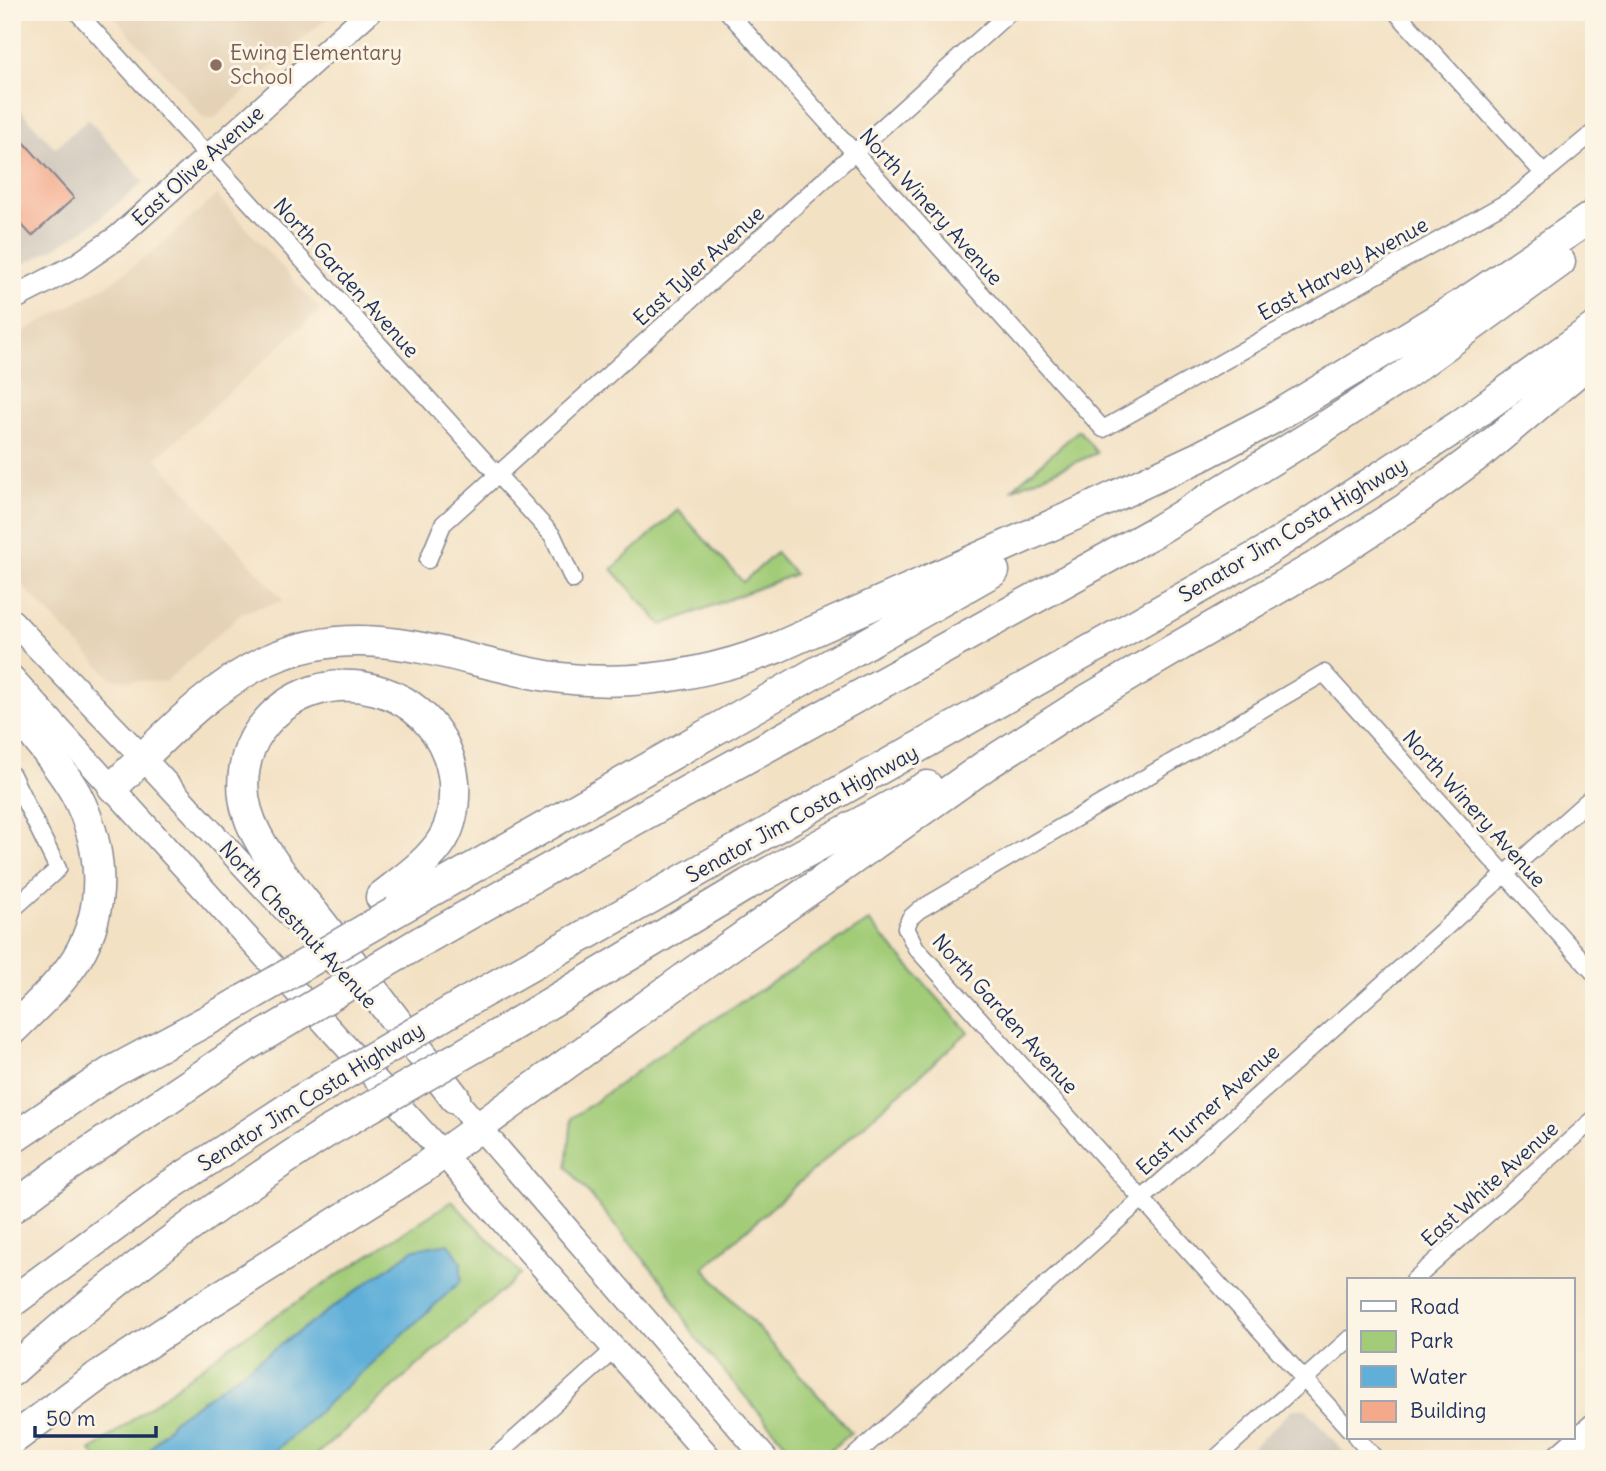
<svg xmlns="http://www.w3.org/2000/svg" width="1606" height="1471" font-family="Delius,sans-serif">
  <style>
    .built { fill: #e4d1b6 }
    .industrial { fill: #cbc3b8 }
    .green { fill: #a2cc78; stroke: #5e7e6b; stroke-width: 2 }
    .water { fill: #5fafd9; stroke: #3d6f9c; stroke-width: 2 }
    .building { fill: #f4a98b }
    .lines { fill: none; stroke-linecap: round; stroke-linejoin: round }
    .minor-casing { stroke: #878891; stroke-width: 19 }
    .secondary-casing { stroke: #878891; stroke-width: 26 }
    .motorway-casing { stroke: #878891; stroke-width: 33 }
    .minor { stroke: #fff; stroke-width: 16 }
    .secondary { stroke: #fff; stroke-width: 23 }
    .motorway { stroke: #fff; stroke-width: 30 }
    .motorway-bridge-casing { stroke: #878891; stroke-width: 33; stroke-linecap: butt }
    .motorway-bridge { stroke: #fff; stroke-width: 30 }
    .education-dot { fill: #8d6e63; stroke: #fcf5e5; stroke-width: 2.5 }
    .labels { text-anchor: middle; stroke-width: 6; stroke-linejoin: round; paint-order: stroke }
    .education-label { font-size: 21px; fill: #785e54; stroke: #fcf5e5; text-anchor: start }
    .street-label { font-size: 21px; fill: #1b2f5e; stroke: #fcf5e5 }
  </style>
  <rect width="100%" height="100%" fill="#fcf5e5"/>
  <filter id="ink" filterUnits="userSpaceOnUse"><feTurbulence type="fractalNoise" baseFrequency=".0143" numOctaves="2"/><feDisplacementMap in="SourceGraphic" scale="14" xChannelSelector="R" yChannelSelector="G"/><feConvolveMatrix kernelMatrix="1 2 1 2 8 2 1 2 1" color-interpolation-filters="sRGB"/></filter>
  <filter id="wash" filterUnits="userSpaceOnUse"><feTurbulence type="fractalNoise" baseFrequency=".00686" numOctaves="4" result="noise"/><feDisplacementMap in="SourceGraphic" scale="28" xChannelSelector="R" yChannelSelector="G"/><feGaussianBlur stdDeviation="1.57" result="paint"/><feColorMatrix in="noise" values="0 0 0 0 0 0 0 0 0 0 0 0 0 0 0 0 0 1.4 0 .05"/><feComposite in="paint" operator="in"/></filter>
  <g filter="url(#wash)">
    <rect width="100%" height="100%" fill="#f3e1c4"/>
    <path class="built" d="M110 12H333L215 118H204Z
      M217 195 320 310 156 458 284 601 243 612 165 682 112 679 12 575V338L109 284 161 245Z"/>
    <path class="industrial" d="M12 101 55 148 88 119 144 182 93 224 59 246 12 270Z
      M1293 1409H1306L1350 1459H1240Z"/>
    <path class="green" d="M1079 430 1097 453 1011 490Z
      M678 510 743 582 776 553 795 574 662 625 612 569Z
      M869 921 968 1032 704 1268 851 1432 820 1459H798L695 1337 666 1286 567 1167 572 1118 678 1042Z
      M452 1201 521 1274 312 1459H98L91 1451 231 1345Z"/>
    <path class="water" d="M449 1243 461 1262V1281L267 1459H152L150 1449 173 1421 415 1249Z"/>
    <g id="blocks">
      <path class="building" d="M12 129 74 198 32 236 12 214Z"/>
    </g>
  </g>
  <g filter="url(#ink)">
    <use href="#blocks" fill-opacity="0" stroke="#878891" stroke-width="2"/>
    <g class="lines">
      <g class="minor-casing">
        <path id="minor" d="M77 12 553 536 573 580
          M728 12 1103 429 1514 198 1594 132
          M1396 12 1544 174
          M428 560 443 524 1010 12
          M12 775 58 869 12 910
          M1414 1280 1594 1119
          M1349 1429 916 948 906 928 910 918 919 910 1324 673 1594 973
          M1357 1438 1376 1459
          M493 1459 615 1349
          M851 1459 1594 795
          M1215 1459 1349 1339"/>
      </g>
      <g class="secondary-casing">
        <path id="secondary" d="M12 299 76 266 118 237 369 12
          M12 621 143 758 334 963
          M12 677 443 1154 711 1459
          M443 1085 766 1459
          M1556 1459 1594 1425"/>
      </g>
      <g class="motorway-casing">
        <path id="motorway" d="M12 707C32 734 60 765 76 794 103 846 108 906 77 958 60 985 35 1007 12 1030
          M113 787C161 741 207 688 268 660 367 616 450 660 547 676 625 688 703 676 776 648L1079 513 1199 457 1272 419 1467 301 1594 215
          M381 897C402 880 428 863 443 839 453 822 455 802 454 782 444 684 318 651 260 730 244 752 239 784 247 811 259 852 294 888 320 921 365 980 410 1039 455 1098
          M395 912 994 571
          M422 941 613 832 1156 531 1309 437 1403 376 1560 262
          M468 1001 1266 551 1460 425 1594 328
          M500 1033 748 884 927 786
          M12 1139 111 1072 221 1013
          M12 1208 64 1169 246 1046
          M12 1302 169 1186 299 1101
          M12 1371C110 1282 216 1204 327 1132
          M12 1440 98 1376 195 1312 423 1168 689 975 986 765 1087 700 1323 562 1406 508 1482 452 1594 358"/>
      </g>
      <use href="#minor" class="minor"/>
      <use href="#secondary" class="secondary"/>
      <use href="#motorway" class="motorway"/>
      <g class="motorway-bridge-casing">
        <path id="motorway-bridge" d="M221 1013 395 912
          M246 1046 422 941
          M299 1101 468 1001
          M327 1132 500 1033"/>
      </g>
      <use href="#motorway-bridge" class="motorway-bridge"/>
    </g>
  </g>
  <circle class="education-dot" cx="216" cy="65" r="7"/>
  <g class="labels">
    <g class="education-label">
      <text x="230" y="60">Ewing Elementary<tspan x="230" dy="24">School</tspan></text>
    </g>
    <g class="street-label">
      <text transform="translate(198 166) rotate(-42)" y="7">East Olive Avenue</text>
      <text transform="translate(931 207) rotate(48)" y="7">North Winery Avenue</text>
      <text transform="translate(699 266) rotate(-42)" y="7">East Tyler Avenue</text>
      <text transform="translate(1343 269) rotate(-29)" y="7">East Harvey Avenue</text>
      <text transform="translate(346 278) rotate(48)" y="7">North Garden Avenue</text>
      <text transform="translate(1293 530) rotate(-31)" y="7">Senator Jim Costa Highway</text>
      <text transform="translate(1474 809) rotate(48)" y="7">North Winery Avenue</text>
      <text transform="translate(802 814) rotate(-29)" y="7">Senator Jim Costa Highway</text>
      <text transform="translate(298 925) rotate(47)" y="7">North Chestnut Avenue</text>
      <text transform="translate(1005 1014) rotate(48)" y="7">North Garden Avenue</text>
      <text transform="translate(311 1097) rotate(-32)" y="7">Senator Jim Costa Highway</text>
      <text transform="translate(1208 1110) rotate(-42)" y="7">East Turner Avenue</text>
      <text transform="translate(1490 1184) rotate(-42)" y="7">East White Avenue</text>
    </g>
  </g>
  <rect width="1606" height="1471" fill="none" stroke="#fcf5e5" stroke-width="42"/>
  <rect x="1347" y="1278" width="228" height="161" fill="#fcf5e5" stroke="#a2a6af" stroke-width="2"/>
  <rect x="1361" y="1301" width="35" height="10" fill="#ffffff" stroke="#a2a6af" stroke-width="2"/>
  <text x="1410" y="1314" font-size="21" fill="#1b2f5e">Road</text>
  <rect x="1361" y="1331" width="35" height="21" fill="#a2cc78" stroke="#a2a6af" stroke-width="2"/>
  <text x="1410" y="1348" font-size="21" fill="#1b2f5e">Park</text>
  <rect x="1361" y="1366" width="35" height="21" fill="#5fafd9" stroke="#a2a6af" stroke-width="2"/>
  <text x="1410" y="1384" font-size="21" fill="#1b2f5e">Water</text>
  <rect x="1361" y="1401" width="35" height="21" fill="#f4a98b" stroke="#a2a6af" stroke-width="2"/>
  <text x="1410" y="1418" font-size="21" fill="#1b2f5e">Building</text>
  <path d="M35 1426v10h121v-10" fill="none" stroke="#1b2f5e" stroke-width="3.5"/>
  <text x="46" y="1426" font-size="21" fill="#1b2f5e" stroke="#fcf5e5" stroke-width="5" paint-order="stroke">50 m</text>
</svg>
